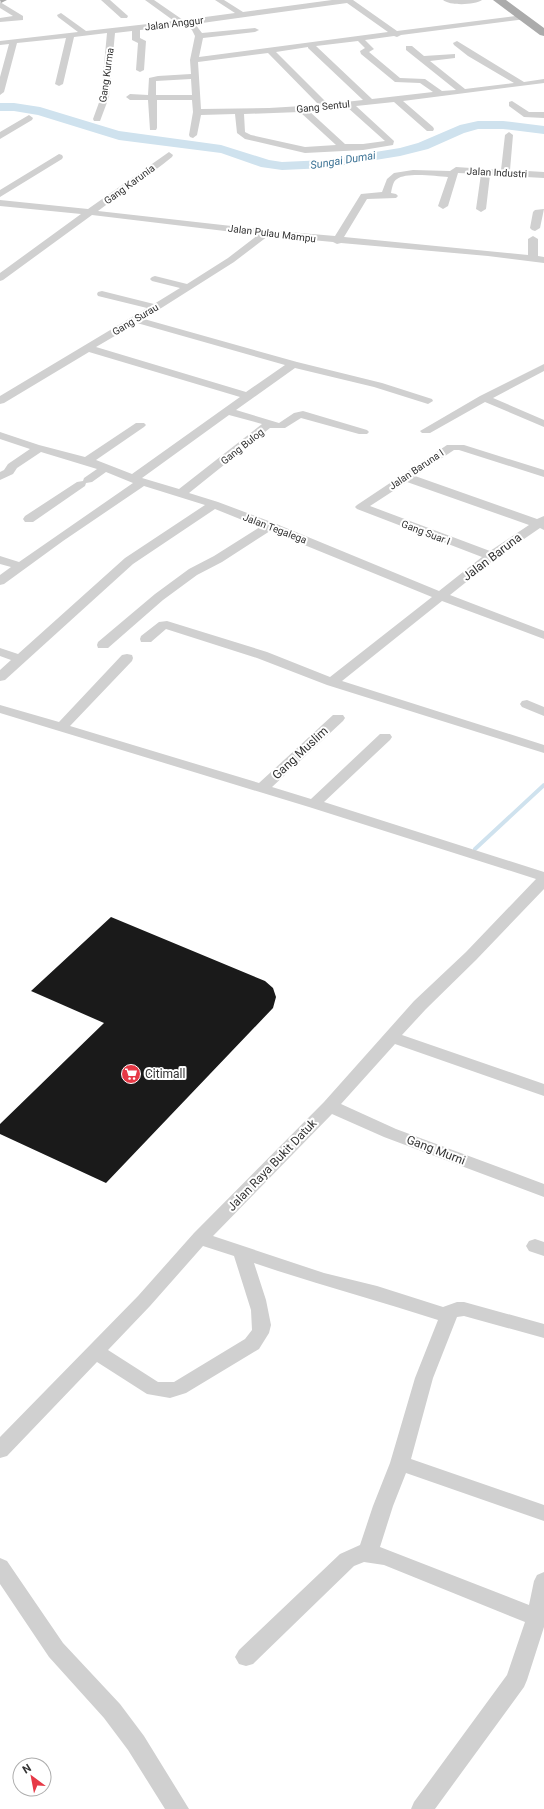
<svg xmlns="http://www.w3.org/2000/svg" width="544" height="1809" font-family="Roboto,sans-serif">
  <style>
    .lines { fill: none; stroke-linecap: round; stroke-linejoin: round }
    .stream { stroke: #cfe2ee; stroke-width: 4 }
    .river { fill: #cfe2ee; fill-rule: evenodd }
    .building { fill: #1a1a1a }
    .minor { fill: #d0d0d0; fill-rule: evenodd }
    .primary { fill: #ababab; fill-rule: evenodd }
    .labels { text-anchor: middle; stroke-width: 4; stroke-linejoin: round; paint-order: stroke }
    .far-street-label { font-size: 10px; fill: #333; stroke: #fff }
    .far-water-label { font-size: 11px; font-style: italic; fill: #3f7597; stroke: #fff }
    .street-label { font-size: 12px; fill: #333; stroke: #fff }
    .poi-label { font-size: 12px; fill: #333; stroke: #fff; text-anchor: start }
  </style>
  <rect width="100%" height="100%" fill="#fff"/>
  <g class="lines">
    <path class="stream" d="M475 849 544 785"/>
    <path class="river" d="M0 103H14L40 107 119 131 221 145 269 160 282 162 326 160 400 148 418 143 460 125 478 121H503L544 126V134L503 129H478L464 133 428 149 400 156 326 168 282 170 261 167 221 153 119 140 38 115 14 111H0Z"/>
  </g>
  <path class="building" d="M111 917 265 981 273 988 276 997 273 1008 106 1183 0 1134V1124L104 1023 31 991Z"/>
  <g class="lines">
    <path class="minor" d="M101 0H110L128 16 127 18H121Z
      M145 0H154L183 20 235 13 215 0H224L243 12 332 0H353L397 31 523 15H526V19L401 35 397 37 394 36 365 40 374 49 369 52 400 78 425 79 442 91 456 90 406 50V46H412L424 56 455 54V58L430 61 465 89 514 83 468 56 454 45 453 43 457 41 524 82 544 79V83L403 101 433 127 434 129 433 131H427L394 102 356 106 394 141 393 145 363 150 305 153 245 139 237 133 235 114 201 115 197 135 193 138 190 137 189 135 193 112 192 100H157V128L156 130H150L148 100H130L126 97 130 94 148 95 149 78 158 76 191 74 190 60 195 36 192 30 187 25 140 30V38L146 41 144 70 140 72 136 70 138 43 132 40V31L115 33 109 97 100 121H94L93 119 101 97 107 33 74 37 63 84 59 86 55 84 66 38 17 43 4 92 0 95V77L9 44 0 45V41L78 32 58 17 57 15 61 13 86 31 174 21ZM347 3 388 32 199 57 203 38 255 32 259 30 255 28 202 33 195 24ZM358 41 365 48 360 51 361 54 395 82 420 83 433 92 372 99 316 46ZM308 47V48L363 100 328 104 276 52ZM268 53 319 105 269 108 201 109 198 62ZM191 79 192 95H156V81ZM347 107 385 141 363 144H345L309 111ZM300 112 336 145 305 147 251 135 245 132 244 114Z
      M443 0H482C475 5 450 6 443 0Z
      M0 2 23 16V20L0 22V18L13 16 0 8Z
      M512 101 529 112H544V118L524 117 509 106V102Z
      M29 115 33 118 32 120 0 139V132Z
      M509 132 513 135 510 170 544 172V178L490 175 486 209 481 212 476 209 481 174 458 173 448 206 443 209 438 206 448 177C436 176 406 172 397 179 393 181 392 188 391 193L396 194 398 196 396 198 367 199 344 237 528 255V239L533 236 538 239V256L544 257V263L488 256 341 243 337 244 333 242 268 236 234 262 144 319 297 362 382 383 432 399 433 401 428 404 374 387 295 368 236 410 279 423 294 413 303 411 367 430 369 432 367 434H359L301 418 285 428H270L189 493 218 502 274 523 439 591 482 557 357 509 355 507 357 505 447 445H464L544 470V477L459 450H454L415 476 537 519 544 516V530L540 528 495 559 450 595 544 631V639L442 601 342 681 544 745V753L327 685 257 658 166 629 151 642H141L140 639 141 636 159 622 167 621 267 652 330 677 432 597 270 531 222 562 197 575 163 600 108 648H98L97 645 98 642 155 594 189 569 214 556 260 527 215 509 133 564 5 680 0 681V670L11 660 0 656V648L18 654 125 558 205 505 144 486 63 541 4 584 0 585V575L11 567 0 564V556L19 562 133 483 106 472 92 482 86 483 85 486 33 522H25L23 519 25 516 77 482 83 481 84 478 97 469 41 452 17 468 13 474 0 480V472L4 470 8 464 30 449 0 439V432L39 445 85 457 136 423H144L146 425 144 427 96 460 132 474 240 397 89 352 4 403 0 404V396L147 308 98 296 97 294 98 292 102 291 154 304 180 288 152 281 150 279 152 277 155 276 187 284 228 258 258 235 92 215 3 280 0 281V273L81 214 0 206V200L88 209 169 152 173 155 172 157C149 176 123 192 98 211L266 230 335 236 361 194 382 192 387 179 394 173 413 170 450 171 456 167 501 170 505 135ZM137 323 285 365 246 392 96 347ZM229 415 262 424 179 489 142 478ZM407 482 529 525 490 551 370 506Z
      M59 154 62 155 63 157 62 159 0 197V190Z
      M544 209 540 228 535 231 532 230 530 228 533 212 535 210Z
      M544 364V371L493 398 544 420V427L485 402 430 433H422L420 431 480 396Z
      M127 654 132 655 133 658 132 661 70 726 259 783 333 715H343L345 718 343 721 272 787 311 799 380 734H390L392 737 390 740 324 802 544 872V889L476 960 426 1009 402 1035 544 1084V1096L395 1044 341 1104 396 1129 544 1184V1197L384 1137 332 1114 213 1236 324 1273 377 1286 443 1307 457 1302H464L544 1324V1338L464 1316 457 1317 433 1378 411 1459 544 1505V1521L406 1473 393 1506 380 1547 529 1605 534 1581 537 1575 544 1572V1627L527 1680 524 1687 435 1809H411L414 1802 507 1675 525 1622 384 1565 364 1562 354 1566 253 1664 246 1666 239 1664 235 1657 239 1650 340 1554 360 1545 373 1506 390 1463 415 1378 438 1320C377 1300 315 1284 254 1263L266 1300 271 1325 269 1333 259 1349 186 1393 170 1398 147 1394 97 1362 7 1456 0 1458V1437L138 1296 194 1233 324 1102 414 1001 466 952 536 879 309 807 0 713V705L59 722 122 655ZM203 1246 234 1256 251 1310 252 1330 245 1339 174 1382H158L108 1350 150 1306Z
      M527 700 544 707V716L522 707 520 704 522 701Z
      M535 1239 544 1242V1256L529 1251 526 1246 529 1241Z
      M0 1558 7 1561 63 1643 120 1704 144 1736 189 1809H165L128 1750 104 1718 49 1657 0 1584Z"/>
    <path class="primary" d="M0 0H7L1 3Z
      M493 0H506L544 28V36L540 35Z"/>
  </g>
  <defs>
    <g id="supermarket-disc" transform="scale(1)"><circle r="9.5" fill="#e63946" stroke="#fff"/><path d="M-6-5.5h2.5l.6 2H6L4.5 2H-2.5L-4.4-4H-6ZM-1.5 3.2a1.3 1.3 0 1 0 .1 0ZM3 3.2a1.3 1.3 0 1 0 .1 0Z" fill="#fff"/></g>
  </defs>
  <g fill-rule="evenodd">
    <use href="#supermarket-disc" x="131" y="1074"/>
  </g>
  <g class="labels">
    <g class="far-street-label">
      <text transform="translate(174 23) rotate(-7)" y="4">Jalan Anggur</text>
      <text transform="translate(106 75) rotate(-82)" y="4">Gang Kurma</text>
      <text transform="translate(323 106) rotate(-6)" y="4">Gang Sentul</text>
      <text transform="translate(497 172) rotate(3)" y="4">Jalan Industri</text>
      <text transform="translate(129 184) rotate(-36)" y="4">Gang Karunia</text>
      <text transform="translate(272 233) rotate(7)" y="4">Jalan Pulau Mampu</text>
      <text transform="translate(135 319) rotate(-31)" y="4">Gang Surau</text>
      <text transform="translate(242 446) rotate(-38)" y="4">Gang Bulog</text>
      <text transform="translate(416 469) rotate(-34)" y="4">Jalan Baruna I</text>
      <text transform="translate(275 528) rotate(21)" y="4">Jalan Tegalega</text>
      <text transform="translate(426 532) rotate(21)" y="4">Gang Suar I</text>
    </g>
    <g class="far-water-label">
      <text transform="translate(343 160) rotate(-9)" y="4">Sungai Dumai</text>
    </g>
    <g class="street-label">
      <text transform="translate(492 557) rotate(-37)" y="4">Jalan Baruna</text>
      <text transform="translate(300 753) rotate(-43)" y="4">Gang Muslim</text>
      <text transform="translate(436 1150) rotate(21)" y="4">Gang Murni</text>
      <text transform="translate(272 1165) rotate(-46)" y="4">Jalan Raya Bukit Datuk</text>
    </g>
    <g class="poi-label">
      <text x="145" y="1078">Citimall</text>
    </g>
  </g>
  <g transform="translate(32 1777) rotate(328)"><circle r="19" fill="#ffffff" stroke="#adadad"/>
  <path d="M0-3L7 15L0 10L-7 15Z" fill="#e63946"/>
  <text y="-6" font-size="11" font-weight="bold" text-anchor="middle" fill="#333333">N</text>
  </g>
</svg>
